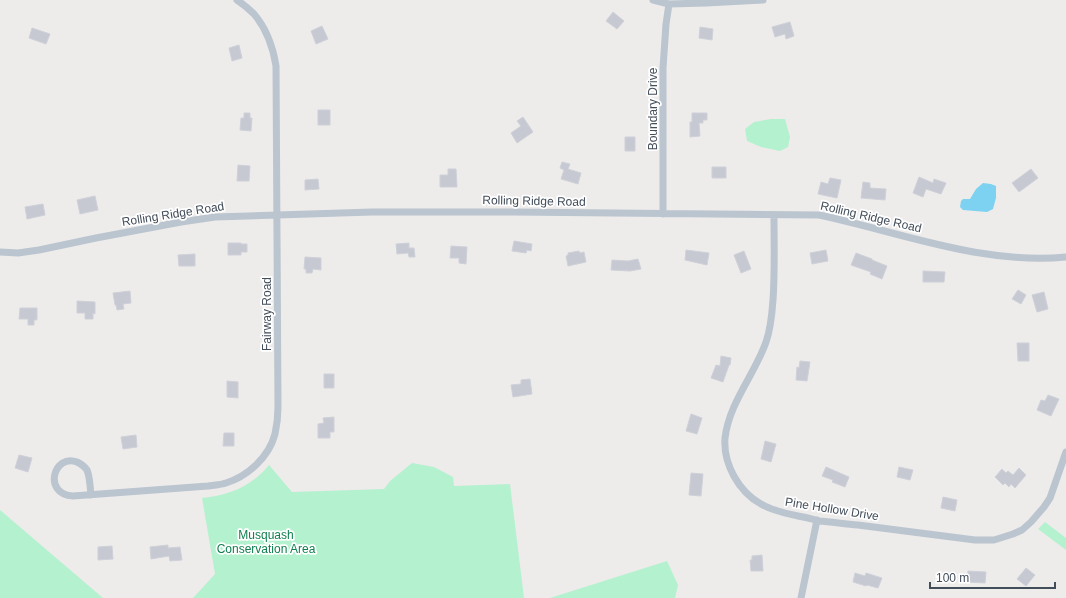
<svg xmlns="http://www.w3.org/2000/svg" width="1066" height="598" font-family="Helvetica,sans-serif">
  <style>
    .green { fill: #b4f1cf }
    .water { fill: #7dd2f2 }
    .building { fill: #c6c9d2; stroke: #ced1d8 }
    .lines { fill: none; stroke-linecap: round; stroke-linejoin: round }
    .minor { stroke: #bac5cf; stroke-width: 7 }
    .labels { text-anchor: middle; stroke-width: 3.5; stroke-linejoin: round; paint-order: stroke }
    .street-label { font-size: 12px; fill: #424d5a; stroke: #fff }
    .park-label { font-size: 12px; fill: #0f7f4e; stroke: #fff }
  </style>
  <rect width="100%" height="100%" fill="#eeebeb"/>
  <path class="green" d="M771 119H785L790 137 788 147 780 151 761 147 747 141 745 129 754 122Z
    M412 463 434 467 453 477 454 486 510 484 524 598H193L215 574 202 498C229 495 251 487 269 465L292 492 384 489 390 481Z
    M0 510 103 598H0Z
    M1045 522 1066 538V550L1038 529Z
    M667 561 678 585 675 598H550Z"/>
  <path class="water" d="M983 183 991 184 996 186V198L993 209 987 212 963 210 960 207 961 201 963 199H970L976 189Z"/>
  <path class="building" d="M613 12 624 21 617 29 606 21Z
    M790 22 794 36 786 39 785 34 775 37 772 27Z
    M322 26 328 39 316 44 311 31Z
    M700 27 713 29 712 40 699 38Z
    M32 28 50 34 46 44 29 38Z
    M239 45 242 58 232 61 229 48Z
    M318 110H330V125H318Z
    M244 113H250V118H252L251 131 240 130 241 118H244Z
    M692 113H707V120H703V123H699L700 136 690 137V122H692Z
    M523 117 533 132 517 143 511 133 521 126 517 121Z
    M625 137H635V151H625Z
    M562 162 570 164 568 169 581 173 578 184 561 179 564 170 560 168Z
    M238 165 250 166 249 181H237Z
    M712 167H726V178H712Z
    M448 169H456L457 187H440V175H448Z
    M1031 169 1038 178 1019 192 1012 183Z
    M919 177 933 183 934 179 946 183 941 194 926 189 923 197 913 193Z
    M830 178 841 180 837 198 818 194 821 182 828 184Z
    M318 179 319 189 305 190V180Z
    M863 182 870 183V188L886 189 885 200 861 198Z
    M95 196 98 210 80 214 77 200Z
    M43 204 45 215 27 219 25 207Z
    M514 241 532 244 531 251 527 250 526 253 512 251Z
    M228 243H241V244H247V252H241V255H228Z
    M409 243V248H414L415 257H409L408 253 397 254 396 244Z
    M451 246 467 247 466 264 459 263V258H450Z
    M686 250 709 253 707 265 685 260Z
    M826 250 828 261 812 264 810 253Z
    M579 251 580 253 584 252 586 262 568 266 566 256 568 255V253Z
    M744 251 751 269 741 273 734 255Z
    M856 253 872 259V260L887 266 882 279 870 274 871 272 851 265Z
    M195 254V266H179L178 255Z
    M305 257 321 258V270L313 269 312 273H306V269H304Z
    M638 259 641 269 630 271 611 270 612 260 628 261Z
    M923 271 945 272 944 282H923Z
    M1018 290 1026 295 1021 304 1012 299Z
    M130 291 131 303 123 304 124 309 117 310 116 305H115L113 293Z
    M1044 292 1048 309 1037 312 1032 295Z
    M77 301 95 302V314L93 313V319H85V313H77Z
    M20 308H37V320H34V325H28V319H19Z
    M1017 343H1029V361H1018Z
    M721 356 731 358 730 365H729L723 382 711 378 716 365 720 366Z
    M800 361 810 362 807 381 796 380 797 367 799 368Z
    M324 374H334V388H324Z
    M530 379 532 394 513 397 511 385 521 384V380Z
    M227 381 238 382V398L227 397Z
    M1048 395 1059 399 1051 416 1037 410 1041 400 1045 401Z
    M691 414 702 418 697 434 686 431Z
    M334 417V432H330V438H318V424L324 423 323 418Z
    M224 433H234V446H223Z
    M136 435 137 447 123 449 121 437Z
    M765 441 776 444 771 462 761 459Z
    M19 455 32 458 28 472 15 468Z
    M826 467 849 477 845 487 832 482 833 480 822 476Z
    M899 467 913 470 910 480 897 477Z
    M1019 468 1026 475 1015 488 1011 484 1009 487 1005 483 1003 485 995 477 1002 469 1006 473 1008 471 1013 475Z
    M691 473 703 474 701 496 689 495Z
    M943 497 957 500 955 511 941 508Z
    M168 545V548L180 547 182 560 170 561 169 556 151 559 150 547Z
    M112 546 113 559 98 560V547Z
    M762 555 763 571H751L750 560H752V556Z
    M1026 568 1035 575 1026 586 1017 579Z
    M968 571 986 572 985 583 967 582Z
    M855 573 865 576 866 573 882 578 878 588 867 585 866 586 853 582Z"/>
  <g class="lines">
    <path class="minor" d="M653 0 669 4 706 3 763 0
      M663 214V68L666 24 669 4
      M774 215C774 243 775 272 773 300 772 314 771 328 766 342 755 374 729 403 725 438 723 464 739 492 761 504 772 511 785 513 798 516 805 517 812 519 819 521 832 522 845 524 858 525 897 530 936 535 975 540H994L1013 534 1022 530 1031 522 1044 507 1050 498 1066 452
      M0 252 18 253 39 250 96 238 181 222 215 217 372 212H514L819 215C900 232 981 265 1066 257
      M91 495C90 487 90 477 87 470 85 467 81 464 77 462 54 453 42 494 73 496L208 486C214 485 220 485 226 483 248 476 269 457 275 434 277 425 278 416 278 407L276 66C273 47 266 28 254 14 249 9 243 4 237 0
      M801 598 817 520"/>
  </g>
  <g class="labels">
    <g class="street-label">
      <text transform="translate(653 109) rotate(-90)" y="4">Boundary Drive</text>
      <text transform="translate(534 201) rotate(1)" y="4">Rolling Ridge Road</text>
      <text transform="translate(173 214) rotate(-9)" y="4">Rolling Ridge Road</text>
      <text transform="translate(871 217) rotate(13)" y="4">Rolling Ridge Road</text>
      <text transform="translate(267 314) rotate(-90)" y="4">Fairway Road</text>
      <text transform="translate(832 509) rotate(9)" y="4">Pine Hollow Drive</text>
    </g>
    <g class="park-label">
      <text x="266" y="539">Musquash<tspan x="266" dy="14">Conservation Area</tspan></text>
    </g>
  </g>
  <path d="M930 582v6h125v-6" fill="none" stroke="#424d5a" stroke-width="2"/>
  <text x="936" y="582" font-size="12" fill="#424d5a" stroke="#ffffff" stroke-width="3" paint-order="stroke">100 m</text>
</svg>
